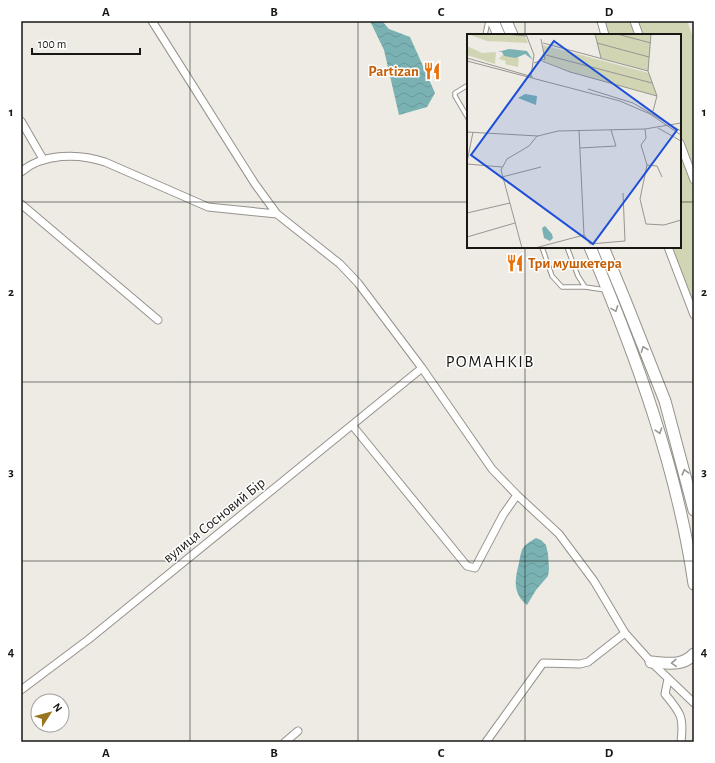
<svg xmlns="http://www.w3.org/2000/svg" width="715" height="763" font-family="'Alegreya Sans',sans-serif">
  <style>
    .garden { fill: #d2d5b4 }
    .water { fill: url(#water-waves) }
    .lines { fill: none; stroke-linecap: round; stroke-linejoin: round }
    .service-casing { stroke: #96928c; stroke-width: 5.5 }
    .minor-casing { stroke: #96928c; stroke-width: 9 }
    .primary-casing { stroke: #96928c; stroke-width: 13 }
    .service { stroke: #fff; stroke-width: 3.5 }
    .minor { stroke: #fff; stroke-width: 7 }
    .primary { stroke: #fff; stroke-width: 11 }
    .oneway { stroke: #979795 }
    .grid { fill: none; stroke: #181714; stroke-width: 1; stroke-opacity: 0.55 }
    .labels { text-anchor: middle; stroke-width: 3; stroke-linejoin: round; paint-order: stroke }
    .food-label { font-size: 15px; font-weight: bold; fill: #c56008; stroke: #fff; text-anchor: end }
    .street-label { font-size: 15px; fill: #181714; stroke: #fff }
    .quarter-label { font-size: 17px; letter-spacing: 1px; fill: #181714; stroke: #fff }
    .inset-road { fill: none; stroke: #989691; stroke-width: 1 }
    .view { fill: #1d4ed8; fill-opacity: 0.15; stroke: #1d4ed8; stroke-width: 2 }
    .inset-edge { fill: none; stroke: #181714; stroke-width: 2 }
    .neatline { fill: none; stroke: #181714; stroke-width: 1.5 }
    .grid-label { font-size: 13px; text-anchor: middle; font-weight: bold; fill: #181714 }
  </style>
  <defs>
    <pattern id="water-waves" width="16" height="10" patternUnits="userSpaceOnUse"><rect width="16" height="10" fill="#7ab2b3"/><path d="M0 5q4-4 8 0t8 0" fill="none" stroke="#699899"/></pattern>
  </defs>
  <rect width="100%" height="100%" fill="#eeeae4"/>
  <path class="garden" d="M601 21H687L694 40V319L667 247H680V35H604Z"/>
  <path class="water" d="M370 21H382L389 29 410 37 435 93 427 107 399 115 384 50Z
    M536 538 541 540 546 545 548 554 549 569 548 576 536 590 527 605C512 593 515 579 519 563 520 558 521 551 523 548 527 543 531 541 536 538Z"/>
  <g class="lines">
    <g class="service-casing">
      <path id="service" d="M485 35 488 21
        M468 85 455 93V96L468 118
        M542 247 552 276 562 287H585
        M567 247 578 276 585 287 606 290"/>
    </g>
    <g class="minor-casing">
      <path id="minor" d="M152 21 255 184 277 214 340 264 358 283 422 368 492 469 517 495 559 534 594 581 625 633 651 662 694 703
        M601 21 605 35
        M634 21 639 35
        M21 121 43 159
        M680 143 694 180
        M21 172C43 153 79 153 105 162L208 207 277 214
        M21 204 158 320
        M668 247 694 315
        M352 425 467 566 475 568 503 515 517 495
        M668 679 665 694C681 713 684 717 681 742
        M21 690 89 639 422 368
        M285 742 298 731
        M486 742 543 663 580 664 588 662 625 633"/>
    </g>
    <g class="primary-casing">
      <path id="primary" d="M493 21 499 35
        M506 21 512 35
        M590 247C636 356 677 467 694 584
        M603 247 625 300 665 401 694 510
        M651 662C667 663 682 667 694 654"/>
    </g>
    <use href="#service" class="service"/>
    <use href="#minor" class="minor"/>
    <use href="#primary" class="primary"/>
  </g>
  <defs><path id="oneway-chevron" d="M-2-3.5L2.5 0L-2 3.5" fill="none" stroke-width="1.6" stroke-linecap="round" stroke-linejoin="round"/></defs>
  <g class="oneway">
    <use href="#oneway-chevron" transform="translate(615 309) rotate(69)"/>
    <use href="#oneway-chevron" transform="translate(644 349) rotate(-111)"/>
    <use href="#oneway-chevron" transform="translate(659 431) rotate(72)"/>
    <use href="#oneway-chevron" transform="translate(685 472) rotate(-105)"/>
    <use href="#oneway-chevron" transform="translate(674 663) rotate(177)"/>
  </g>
  <path class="grid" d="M190 21V742M358 21V742M525 21V35M21 202H468M680 202H694M525 247V742M21 382H694M21 561H694"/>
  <defs>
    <g id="restaurant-bare" transform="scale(1.38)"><path d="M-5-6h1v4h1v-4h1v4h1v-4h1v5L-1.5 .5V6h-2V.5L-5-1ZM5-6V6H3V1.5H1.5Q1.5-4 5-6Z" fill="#e8710a" stroke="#fff" stroke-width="2.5" paint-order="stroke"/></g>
  </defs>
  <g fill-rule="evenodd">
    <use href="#restaurant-bare" x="432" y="71"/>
    <use href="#restaurant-bare" x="515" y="263"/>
  </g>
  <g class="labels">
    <g class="food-label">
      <text x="419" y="76">Partizan</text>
      <text x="528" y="268" text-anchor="start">Три мушкетера</text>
    </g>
    <g class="street-label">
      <text transform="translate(214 520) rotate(-39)" y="5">вулиця Сосновий Бір</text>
    </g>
    <g class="quarter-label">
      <text x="490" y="367">РОМАНКІВ</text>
    </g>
  </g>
  <g transform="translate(467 34)">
    <rect width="214" height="214" fill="#eeeae4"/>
    <path d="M35 21 52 24 51 33 38 30 39 27 32 25Z" fill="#d2d5b4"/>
    <path d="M0 12 15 19 29 18 28 30 0 21Z" fill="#d2d5b4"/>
    <path d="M0 0H57L61 9 20 7ZM128 0H184L181 37 134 24ZM76 11 182 39 190 62 103 38 77 27Z" fill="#d2d5b4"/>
    <path d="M42 15 60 17 66 26 58 20 49 24 37 22 35 18H31ZM58 60 70 62 69 71 51 64ZM78 192 85 200 86 204 83 207 77 204 75 194Z" fill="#7ab2b3"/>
    <path class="inset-road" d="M37 0 60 2M59 0 67 21 64 42M128 0 134 24M150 0 184 9M184 0 181 37 190 62 186 77M76 9 181 37M130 9 182 23M79 21 185 49M0 24 66 43M0 27 153 67 183 80 214 101M75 27 103 38 190 62M67 29 78 25 74 5M121 55 166 69 214 97M191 94 214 107M178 95 179 104 174 111 180 131 173 165 179 190 197 191 214 186M112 96 117 201M0 98 71 102 91 97 178 95 214 89M113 114 149 112 144 96M0 128 6 98M0 130 35 133M180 131 190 132 195 143M35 143 74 133M0 179 43 169M0 203 48 189M55 214 34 136 40 125 62 112 70 102M68 214 117 201 123 210 158 207 156 159"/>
    <path class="view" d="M87 7 210 96 126 210 4 121Z"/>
    <rect width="214" height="214" class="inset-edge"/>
  </g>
  <rect width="715" height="763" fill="none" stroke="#ffffff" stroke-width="44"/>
  <g transform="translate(50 713) rotate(54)"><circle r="19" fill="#ffffff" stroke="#a3a2a1"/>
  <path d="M0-3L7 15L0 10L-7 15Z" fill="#99751f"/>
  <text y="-6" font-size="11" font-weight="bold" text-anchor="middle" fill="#181714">N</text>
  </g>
  <path d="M32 48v6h108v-6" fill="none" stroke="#181714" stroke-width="2"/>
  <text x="38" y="48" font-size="12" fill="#181714" stroke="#ffffff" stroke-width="3" paint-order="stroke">100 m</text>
  <rect x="22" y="22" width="671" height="719" class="neatline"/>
  <g class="grid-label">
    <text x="106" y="16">A</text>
    <text x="274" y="16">B</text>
    <text x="441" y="16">C</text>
    <text x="609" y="16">D</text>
    <text x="11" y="116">1</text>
    <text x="704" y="116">1</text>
    <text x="11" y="296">2</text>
    <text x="704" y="296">2</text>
    <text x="11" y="476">3</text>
    <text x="704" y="476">3</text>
    <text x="11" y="656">4</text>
    <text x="704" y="656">4</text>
    <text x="106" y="757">A</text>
    <text x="274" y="757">B</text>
    <text x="441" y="757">C</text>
    <text x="609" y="757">D</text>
  </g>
</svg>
